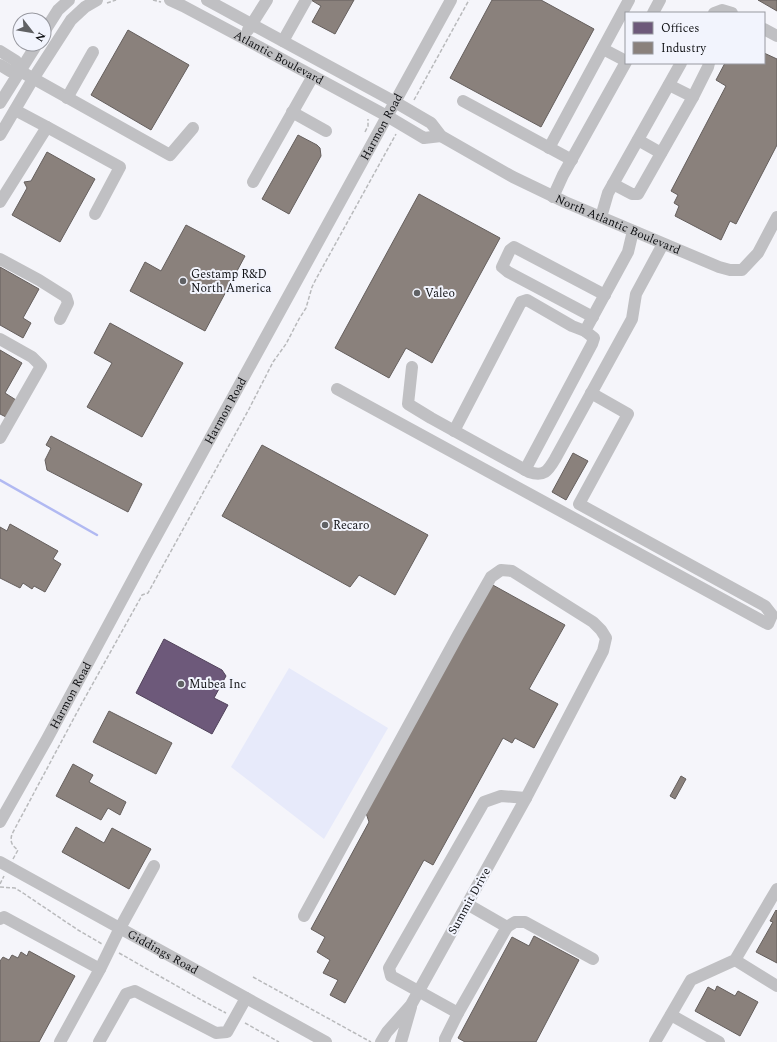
<svg xmlns="http://www.w3.org/2000/svg" width="777" height="1042" font-family="Spectral,serif">
  <style>
    .green { fill: #e7eafa }
    .offices { fill: #6d597a; stroke: #51435b }
    .industry { fill: #8a817c; stroke: #655f5d }
    .lines { fill: none; stroke-linecap: round; stroke-linejoin: round }
    .stream { stroke: #b1b9f2; stroke-width: 2.5 }
    .path { stroke: #b9babc; stroke-width: 1.5; stroke-dasharray: 4 2; stroke-linecap: butt }
    .minor { stroke: #c0c0c3; stroke-width: 12 }
    .poi-dot { fill: #606164; stroke: #f2f4fd; stroke-width: 1.5 }
    .labels { text-anchor: middle; stroke-width: 4; stroke-linejoin: round; paint-order: stroke }
    .street-label { font-size: 12px; fill: #101114; stroke: #f2f4fd }
    .poi-label { font-size: 12px; fill: #101114; stroke: #f2f4fd; text-anchor: start }
  </style>
  <rect width="100%" height="100%" fill="#f5f5fa"/>
  <path class="green" d="M289 668 388 728 324 839 231 767Z"/>
  <path class="offices" d="M164 639 222 670 226 676 214 698 228 705 212 734 136 693Z"/>
  <path class="industry" d="M311 0H354L335 34 312 22 321 6Z
    M492 0H541L594 29 541 127 450 78Z
    M758 0H777V11Z
    M128 30 189 65 151 130 91 95Z
    M764 53 777 59V145L736 224 730 221 721 240 675 216 679 206 674 203 678 195 671 191 726 86 716 80 725 63H764Z
    M298 135 317 145 320 148 321 156 289 214 262 199Z
    M47 152 95 179 60 242 12 215 27 188 24 182 31 181Z
    M419 194 500 238 432 363 406 348 389 378 335 348Z
    M186 225 245 256 205 331 130 291 145 262 161 271Z
    M0 267 39 289 23 318 31 323 23 338 0 325Z
    M110 323 183 363 142 437 87 407 112 363 94 353Z
    M0 350 22 363 5 393 16 400 6 417 0 414Z
    M51 436 142 484 128 512 47 470 45 460 51 448 46 445Z
    M262 445 428 535 395 595 359 575 350 587 222 516Z
    M573 453 588 461 566 500 552 492Z
    M10 524 58 551 53 559 61 564 45 592 34 586 32 589 23 583 20 588 0 578V527L7 531Z
    M491 584 565 625 529 689 558 704 534 748 515 738 512 743 503 738 433 865 424 860 345 1003 330 995 338 980 323 973 330 960 317 952 325 937 311 929 369 822 365 810Z
    M109 711 172 743 156 774 93 742Z
    M73 764 93 775 89 782 126 802 120 815 108 808 101 820 56 796Z
    M681 776 686 779 675 799 670 796Z
    M76 827 104 843 112 828 151 849 129 889 62 852Z
    M776 910 777 911V963L756 952 773 922 770 921Z
    M534 936 579 960 536 1042H465L458 1038 512 937 529 946Z
    M29 951 75 976 39 1042H0V961L3 957 9 960 12 955 18 958 21 952 27 956Z
    M717 986 735 996 738 991 758 1002 740 1036 695 1011 708 987 715 991Z"/>
  <g class="lines">
    <path class="stream" d="M0 480 97 535"/>
    <path class="path" d="M153 0 161 2
      M107 3 116 0
      M414 100 469 0
      M365 132 368 126V119
      M13 859 18 850C11 845 10 841 12 834L82 703 140 599 142 595 148 593 249 409 273 362 286 344 299 319 306 308 312 287 315 281 396 134
      M0 884 4 876
      M0 887 15 888 23 893 78 930 102 944
      M119 953 205 1002 226 1013
      M253 977 371 1042
      M245 1023 279 1042"/>
    <g class="minor">
      <path id="s1" d="M170 0 183 6 243 38 387 116 424 138 441 136"/>
      <path id="s2" d="M207 0 395 102 431 123 441 136 513 177 565 202 719 267 730 270H742L758 253 777 217"/>
      <path d="M653 13 660 0"/>
      <path d="M714 13 722 10 732 13"/>
      <path d="M764 29 777 36"/>
      <path d="M248 30 267 0"/>
      <path d="M44 32 58 10 69 0"/>
      <path d="M283 41 306 0"/>
      <path d="M603 49 626 61"/>
      <path d="M0 51 16 61 20 71"/>
      <path d="M0 65 10 71H20L170 155 193 128"/>
      <path d="M669 85 693 97"/>
      <path d="M67 98 93 52"/>
      <path d="M463 101 572 160"/>
      <path d="M0 103 37 44"/>
      <path d="M292 112 326 131"/>
      <path d="M47 127 120 167 95 214"/>
      <path d="M0 135 33 79 71 20 85 7 97 0"/>
      <path d="M638 140 661 153"/>
      <path d="M549 148 629 0"/>
      <path d="M253 182 313 76"/>
      <path d="M613 184 632 194H638L693 97 708 67 709 63"/>
      <path d="M553 197 563 175 626 62"/>
      <path d="M0 202 47 127 15 110"/>
      <path d="M601 217 608 193 681 63"/>
      <path d="M0 259 39 280 66 297 68 303 60 319"/>
      <path d="M593 317 508 272 502 267 510 250 514 247 605 295"/>
      <path d="M0 339 32 357 41 366 0 438"/>
      <path d="M412 367 408 404 431 418 529 472C544 477 548 471 555 459L632 319 636 294 663 244"/>
      <path d="M337 389 768 624 772 615 765 606 579 504 628 414 591 393"/>
      <path d="M454 431 521 302 527 300 572 326 585 331"/>
      <path d="M525 470 592 344 594 338 585 331 628 252 633 231"/>
      <path id="s3" d="M0 822 47 739 146 555 451 0"/>
      <path id="s4" d="M0 862 326 1042"/>
      <path d="M304 916 458 635 491 577 501 570 512 571 593 622 601 630 606 638 603 651 526 798 411 1005 387 1032 381 1042"/>
      <path d="M0 919 4 917 100 969"/>
      <path d="M507 927 515 922H525L593 959"/>
      <path d="M735 960 777 986"/>
      <path d="M458 1013 507 927 467 904"/>
      <path d="M671 1015 719 1042"/>
      <path d="M60 1042 100 969 120 928 154 866"/>
      <path d="M99 1042 126 994 135 991 216 1033 227 1032 246 998"/>
      <path d="M401 1042 411 1007"/>
      <path d="M445 1042V1039L458 1013 391 976 389 968 484 802 501 796 526 798"/>
      <path d="M655 1042 691 980 735 960 777 889"/>
    </g>
  </g>
  <g class="poi-dot">
    <circle cx="183" cy="281" r="4"/>
    <circle cx="417" cy="293" r="4"/>
    <circle cx="325" cy="525" r="4"/>
    <circle cx="181" cy="684" r="4"/>
  </g>
  <g class="labels">
    <g class="street-label">
      <text dy="4" stroke="none"><textPath href="#s1" startOffset="123">Atlantic Boulevard</textPath></text>
      <text dy="4" stroke="none"><textPath href="#s3" startOffset="793">Harmon Road</textPath></text>
      <text dy="4" stroke="none"><textPath href="#s2" startOffset="470">North Atlantic Boulevard</textPath></text>
      <text dy="4" stroke="none"><textPath href="#s3" startOffset="469">Harmon Road</textPath></text>
      <text dy="4" stroke="none"><textPath href="#s3" startOffset="145">Harmon Road</textPath></text>
      <text transform="translate(469 901) rotate(-61)" y="4">Summit Drive</text>
      <text dy="4" stroke="none"><textPath href="#s4" startOffset="186">Giddings Road</textPath></text>
    </g>
    <g class="poi-label">
      <text x="191" y="278">Gestamp R&amp;D<tspan x="191" dy="14">North America</tspan></text>
      <text x="425" y="297">Valeo</text>
      <text x="333" y="529">Recaro</text>
      <text x="189" y="688">Mubea Inc</text>
    </g>
  </g>
  <rect x="625" y="12" width="140" height="52" fill="#f2f4fd" stroke="#9899a0"/>
  <rect x="633" y="22" width="20" height="12" fill="#6d597a" stroke="#9899a0"/>
  <text x="661" y="32" font-size="12" fill="#101114">Offices</text>
  <rect x="633" y="42" width="20" height="12" fill="#8a817c" stroke="#9899a0"/>
  <text x="661" y="52" font-size="12" fill="#101114">Industry</text>
  <g transform="translate(32 32) rotate(121)"><circle r="19" fill="#f2f4fd" stroke="#9899a0"/>
  <path d="M0-3L7 15L0 10L-7 15Z" fill="#606164"/>
  <text y="-6" font-size="11" font-weight="bold" text-anchor="middle" fill="#101114">N</text>
  </g>
</svg>
